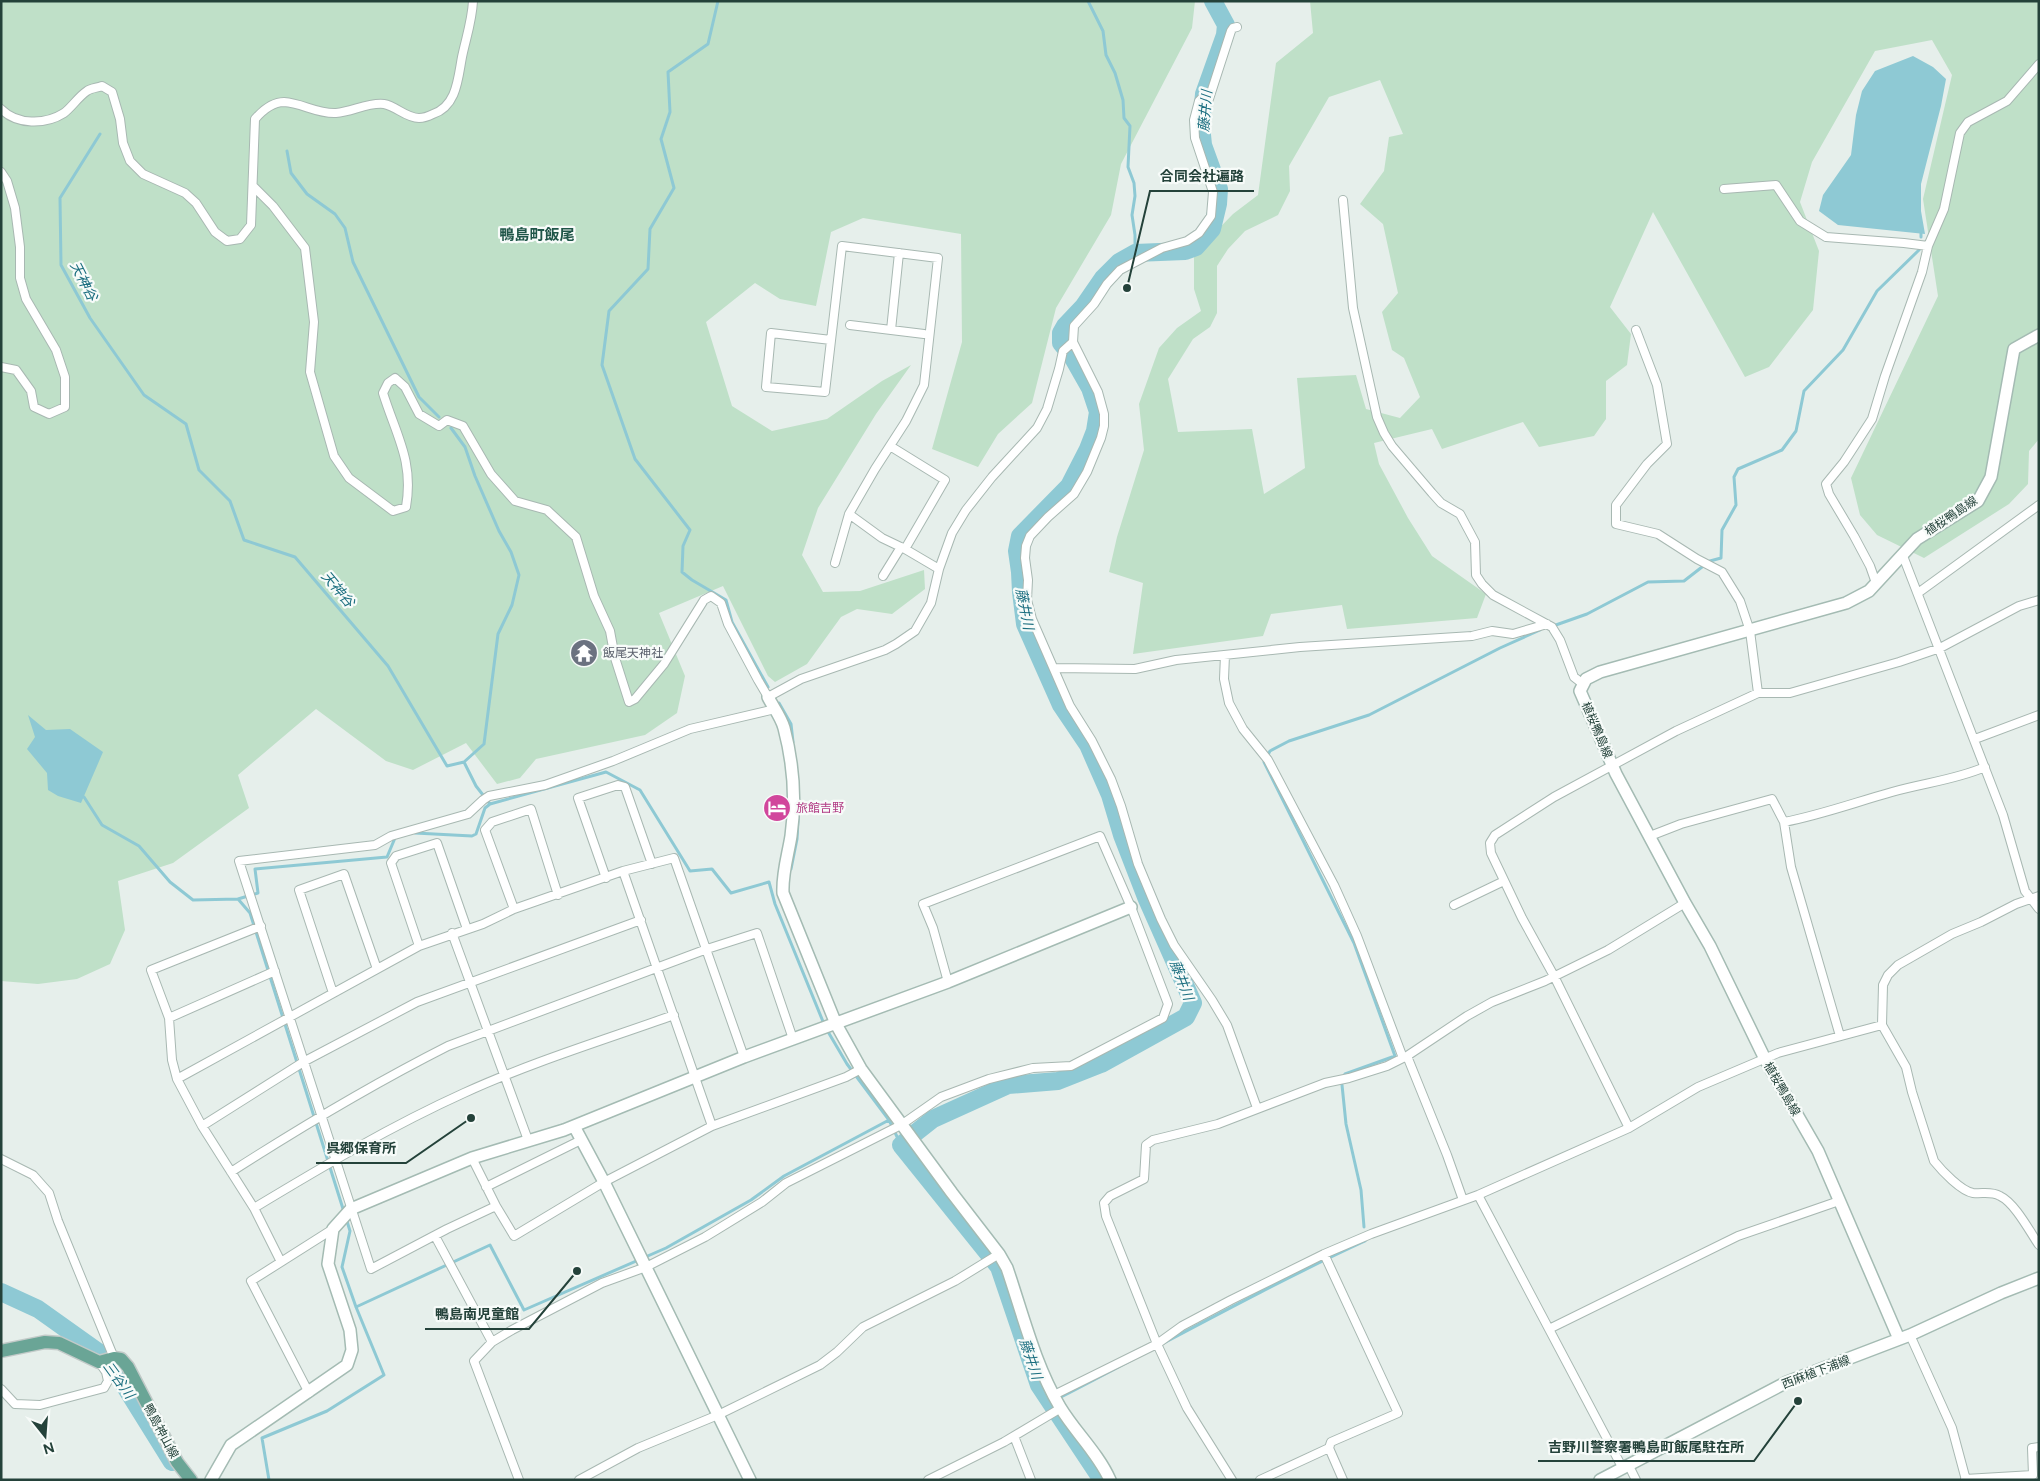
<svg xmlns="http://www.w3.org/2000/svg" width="2040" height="1481" font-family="Figtree,'Noto Sans JP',sans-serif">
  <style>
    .green { fill: #bfe0c8; fill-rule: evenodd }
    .water { fill: #8ec9d4 }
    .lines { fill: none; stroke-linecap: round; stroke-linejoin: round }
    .stream { stroke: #8ec9d4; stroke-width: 3 }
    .river { stroke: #8ec9d4; stroke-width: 18 }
    .street-casing { stroke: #a8b8b2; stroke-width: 10 }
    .secondary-casing { stroke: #a4bbb3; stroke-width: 14 }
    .primary-casing { stroke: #c2cac8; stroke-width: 15 }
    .street { stroke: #fff; stroke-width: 8 }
    .secondary { stroke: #fff; stroke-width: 11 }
    .primary { stroke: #6aa596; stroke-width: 12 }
    .labels { text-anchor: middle; stroke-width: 4.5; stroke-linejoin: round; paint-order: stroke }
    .street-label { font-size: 12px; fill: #24423a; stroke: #f7fbf9 }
    .worship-label { font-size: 12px; fill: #5b616d; stroke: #f7fbf9; text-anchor: start }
    .hotel-label { font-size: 12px; fill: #b23c85; stroke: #f7fbf9; text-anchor: start }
    .water-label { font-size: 14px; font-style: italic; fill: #1c6f80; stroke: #f7fbf9 }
    .quarter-label { font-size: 15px; font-weight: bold; fill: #1f5548; stroke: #f7fbf9 }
    .leader { fill: none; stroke: #24423a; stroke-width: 2 }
    .callout-dot { fill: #24423a; stroke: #f7fbf9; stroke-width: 2 }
    .callout-label { font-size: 14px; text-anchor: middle; font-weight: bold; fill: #24423a; stroke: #f7fbf9; stroke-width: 4.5; stroke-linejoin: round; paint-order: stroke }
  </style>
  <rect width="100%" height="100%" fill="#e6efeb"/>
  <path class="green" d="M1 1H1195L1192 28 1121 164 1111 215 1056 308 1032 403 998 434 978 467 932 449 962 342 961 234 863 218 831 232 816 306 780 299 755 283 706 322 732 406 772 431 827 419 882 381 911 365 876 414 818 508 802 555 823 592 860 591 924 570 925 589 892 614 857 609 841 617 807 664 775 682 768 676 723 586 659 613 685 676 677 713 645 735 536 759 520 778 497 784 466 743 413 770 386 761 316 709 238 775 249 808 173 863 118 881 125 930 110 964 77 979 38 984 1 981Z
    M1310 1H2039V439L2029 451 2028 484 2009 504 1924 558 1877 535 1860 515 1851 478 1938 296 1923 199 1952 75 1932 40 1875 51 1812 162 1800 202 1819 251 1813 310 1769 367 1745 377 1653 212 1610 307 1631 334 1627 365 1606 381V419L1594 436 1539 447 1523 422 1442 449 1432 429 1374 443 1379 464 1408 518 1432 556 1486 594 1477 618 1347 629 1342 605 1271 614 1263 636 1133 654 1143 583 1109 572 1117 537 1144 450 1139 404 1159 348 1177 328 1201 311 1194 289V254L1233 214 1258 195 1276 63 1313 33ZM1380 80 1403 134 1389 137 1384 171 1360 204 1383 224 1398 293 1382 312 1392 350 1404 358 1420 397 1400 418 1366 409 1356 375 1297 378 1305 468 1264 494 1252 429 1178 432 1168 379 1193 339 1210 327 1217 313V266L1228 249 1245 231 1278 215 1290 191 1289 166 1329 97Z"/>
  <path class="water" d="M1913 56 1933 67 1946 79 1941 106 1921 184V211L1925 234 1838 225 1819 211 1823 195 1851 155 1856 115 1862 91 1875 71Z
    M28 715 46 730 70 729 103 752 81 803 58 796 48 790 47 773 27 749 35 737Z"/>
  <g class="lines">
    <path class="stream" d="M718 1 708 44 668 72 670 112 661 139 674 188 650 229 648 269 609 311 602 365 635 459 690 530 683 546 682 572 692 580 726 600 732 622 768 687
      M1088 1 1103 31 1106 55 1115 73 1123 100 1124 118 1130 126 1128 167 1134 183 1135 196 1132 215 1135 235V253
      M100 134 60 198 61 265 90 318 144 395 186 424 199 470 230 501 244 540 295 557 388 666 447 766 464 762 476 786 490 804 485 808 476 834 472 836 415 833
      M287 151 291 173 307 194 335 214 345 228 353 262 419 397 439 417
      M1921 230V237
      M451 428 465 447 475 476 499 531 511 552 519 575 512 605 498 634 484 744 464 762
      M1710 561 1721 558 1722 530 1736 505 1734 477 1738 469 1782 450 1796 431 1804 391 1843 350 1877 291 1919 250
      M1553 626 1587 614 1648 582 1684 581 1702 567
      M779 703 791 724 793 742
      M84 797 102 825 139 846 170 882 193 900 238 899 250 913 344 1212
      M490 804 606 772 640 790 690 871 712 869 731 893 769 882 775 904 824 1024
      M791 869 797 839 799 803
      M238 899 258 893 255 869 387 857 395 838 397 837
      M827 1030 847 1064 889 1120 901 1145
      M1345 1074 1395 1056 1354 943 1264 762 1270 751 1289 741 1369 715 1500 648 1540 630
      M1342 1085 1346 1124 1361 1190 1364 1227
      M356 1307 490 1245 524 1310 666 1248 751 1200 784 1176 889 1120
      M1061 1397C1162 1345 1261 1289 1365 1241
      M269 1480 262 1438 327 1411 384 1375 356 1307 342 1267 350 1231 346 1218"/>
    <path class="river" d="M914 1134 933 1119 1008 1085 1058 1081 1101 1064 1186 1017 1193 1003 1146 897 1122 835 1110 795 1088 745 1061 705 1025 624 1021 592 1020 572 1017 551 1020 536 1069 486 1088 449 1095 431 1098 412 1090 388 1073 358 1061 343V333L1065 326 1083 307 1103 278 1119 262 1135 253 1185 251 1196 247 1212 229 1218 204 1219 189 1203 145 1201 125 1204 94 1225 35 1226 25 1213 1
      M906 1141 901 1145 999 1267 1039 1385 1102 1480
      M1 1292 38 1309 97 1351 111 1364 172 1462"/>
    <g class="street-casing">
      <path id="street" d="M1237 27 1233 28 1231 31 1209 99H1201L1199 101 1194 120 1195 138 1213 192 1211 216 1199 233 1187 241 1162 248 1120 270 1107 284 1094 304 1074 326 1073 342 1098 392 1104 414V426L1101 438 1087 472 1074 494 1048 517 1030 536 1026 546 1025 558 1028 580 1027 600 1032 619 1070 706 1092 741 1111 779 1121 806 1138 864 1161 919 1174 945 1212 1000 1227 1025 1257 1108
        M1 109C17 125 45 125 64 113 72 107 78 97 87 91 91 88 97 88 102 86L112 92 120 119 123 143 130 161 143 174 185 193 196 203 215 232 227 241 240 239 251 225 255 119C262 111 272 102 284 102 302 103 317 114 336 113 352 112 368 102 384 104 396 106 406 118 419 118 424 118 429 116 433 114 457 106 458 78 462 57 466 38 472 21 473 1
        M1 172 7 181 15 208 20 247V278L26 299 56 350 65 377V407L49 414 34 407 31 391 16 370 1 367
        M253 186 273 206 305 248 314 322 310 372 334 456 349 478 393 511 406 507C414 461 396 435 383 393L388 383 395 378 405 387 419 414 439 426 447 420 463 426 491 474 515 501 547 510 576 537 594 596 610 631 615 658 629 702 635 699 664 664 704 600 711 596 721 603 728 624 758 680 768 697 801 679 885 650 896 644 915 631 931 603 939 569 952 533 966 510 992 477 1037 428 1047 409 1059 369 1063 351 1073 342
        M1724 189 1776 185 1800 221 1826 237 1904 243 1928 246
        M1343 200 1353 308 1377 417 1384 433 1392 446 1432 493 1441 503 1460 514 1475 542 1476 575 1482 584 1493 595 1552 627 1560 640 1574 677 1583 684
        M850 325 924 334
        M891 330 899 253
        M1636 330 1657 385 1667 444 1647 464 1616 505V524L1658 534 1697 559 1722 572 1740 601 1750 631 1758 693
        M831 340 771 333 766 387 825 392 842 246 938 258 924 385 906 421 875 469 849 514 835 563
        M890 446 945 480 905 549
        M849 514 882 538 905 549 939 569
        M1903 556 2003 815 2025 891 2039 909
        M883 576 901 547
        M1876 583 1870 566 1854 536 1829 494 1826 484 1844 462 1872 419 1885 376 1922 272 1928 246 1944 209 1960 133 1968 122 2007 101 2039 64
        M1918 593 2039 505
        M1225 655 1224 679 1229 703 1243 729 1268 760 1334 885 1357 936 1403 1058
        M1055 668 1135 669 1176 660 1300 647 1472 636 1492 631 1513 634 1547 624
        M1975 739 2039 715
        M1784 822 1791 867 1840 1036
        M1650 836 1681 824 1772 799 1784 822C1821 815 1856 802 1892 792 1923 783 1955 780 1985 767
        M623 871 712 1126
        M606 878 578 798 618 785 625 787 652 864
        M2039 896 2016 904 1981 922 1952 934 1898 965 1888 975 1883 985 1882 1025 1906 1067 1912 1092 1934 1161C1942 1171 1961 1191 1973 1193 1983 1194 1991 1191 2000 1196 2015 1203 2030 1232 2039 1245
        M1454 905 1504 881
        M514 909 485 830 492 822 531 809 558 895
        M261 926 151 970 169 1018 172 1060 177 1079 202 1126 254 1208 281 1262
        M452 933 528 1140
        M419 946 391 863 396 856 437 843 467 929
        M333 993 299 890 344 874 377 969
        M169 1018 275 971
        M1407 1056 1447 1155 1463 1200
        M177 1079 419 946 483 924 514 909 623 871 674 858 744 1057
        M202 1126 305 1061 417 1002 641 920
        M1629 1128 1554 976 1522 918 1491 853 1490 843 1495 835 1554 797 1676 731 1758 693H1790L1899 662 1940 648 2019 606 2039 600
        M472 1158 496 1206 514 1236 604 1182 712 1126 846 1077 861 1069
        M1 1159 33 1175 49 1193 58 1221 114 1358
        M231 1172C301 1127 373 1084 448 1046L707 949 757 933 793 1039
        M486 1187 581 1140
        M1478 1195 1622 1467
        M496 1206 447 1229 371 1269 239 861 375 845 391 836 468 814 483 800 489 796 545 785 613 761 690 729 775 709
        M254 1208C322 1167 391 1126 464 1093 532 1062 604 1040 674 1015
        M435 1236 492 1342
        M1549 1329 1738 1236 1839 1201
        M1910 1335 1952 1428 1966 1480
        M1 1389 15 1404 40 1405 104 1388 108 1381 106 1372 99 1362
        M309 1393 251 1281 333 1229
        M1054 1395 1157 1344 1182 1326 1231 1300 1324 1254 1371 1234 1478 1195 1629 1128 1698 1087 1778 1053 1882 1025
        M1014 1436 1031 1480
        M1329 1448 1343 1480
        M1628 1464 1636 1480
        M1965 1479 2033 1475 2032 1448 2039 1447
        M519 1480 474 1361 492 1342 512 1330 602 1283 646 1267 705 1237 762 1202 786 1183 901 1125 941 1097 989 1079 1033 1068 1071 1066 1163 1018 1168 1004 1131 907 1100 836 923 904 933 928 948 982
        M579 1480 638 1448 718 1415 820 1365 837 1352 863 1327 955 1281 999 1254
        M928 1480 1004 1442 1061 1408
        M1232 1480 1187 1408 1157 1344 1106 1216 1104 1203 1110 1196 1144 1179 1146 1145 1153 1140 1218 1124 1325 1083 1349 1078 1387 1066 1407 1056 1467 1016 1492 1002 1545 981 1608 950 1685 903
        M1260 1480 1329 1448 1331 1442 1398 1413 1324 1254"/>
    </g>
    <g class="secondary-casing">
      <path id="secondary" d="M768 697C773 707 781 717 784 728 793 762 796 801 791 836 788 855 782 873 783 893L836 1024 861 1069 952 1193 999 1254 1007 1268C1023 1315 1035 1365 1060 1407 1075 1432 1098 1453 1110 1480
        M574 1126 604 1182 750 1480
        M1899 1339 1818 1151 1765 1059 1710 946 1685 903 1616 774 1580 691 1586 679 1600 672 1846 603 1869 591 1917 539 1978 501 1991 477 2014 349 2039 335
        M211 1480 231 1445 347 1365 352 1350 350 1330 328 1264 333 1229 351 1209 472 1158 564 1130 744 1057 948 982 1131 907
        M1600 1480 1787 1382 1910 1335 2001 1293 2039 1278"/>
    </g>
    <g class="primary-casing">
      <path id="primary" d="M1 1351 45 1342 59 1343 99 1362 114 1358 121 1359 128 1367 177 1462 191 1480"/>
    </g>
    <use href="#street" class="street"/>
    <use href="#secondary" class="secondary"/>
    <use href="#primary" class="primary"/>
  </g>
  <defs>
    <g id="temple-disc" transform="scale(1.4375)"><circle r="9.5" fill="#6b7280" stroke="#f7fbf9"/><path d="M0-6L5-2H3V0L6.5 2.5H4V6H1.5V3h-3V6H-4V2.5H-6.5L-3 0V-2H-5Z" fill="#fff"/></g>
    <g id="hotel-disc" transform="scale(1.4375)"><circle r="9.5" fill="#d1479c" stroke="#f7fbf9"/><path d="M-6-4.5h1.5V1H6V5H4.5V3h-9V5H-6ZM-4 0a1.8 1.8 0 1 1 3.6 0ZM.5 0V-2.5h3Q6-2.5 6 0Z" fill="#fff"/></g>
  </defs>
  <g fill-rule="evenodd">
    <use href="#temple-disc" x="584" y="653"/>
    <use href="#hotel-disc" x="777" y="808"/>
  </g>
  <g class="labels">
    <g class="street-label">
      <text transform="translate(1951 516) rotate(-34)" y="4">植桜鴨島線</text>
      <text transform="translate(1597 730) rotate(67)" y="4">植桜鴨島線</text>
      <text transform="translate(1782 1089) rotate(60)" y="4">植桜鴨島線</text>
      <text transform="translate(1816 1372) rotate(-21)" y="4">西麻植下浦線</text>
      <text transform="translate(161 1431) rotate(62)" y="4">鴨島神山線</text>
    </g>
    <g class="worship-label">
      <text x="603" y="657">飯尾天神社</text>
    </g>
    <g class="hotel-label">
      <text x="796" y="812">旅館吉野</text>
    </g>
    <g class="water-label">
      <text transform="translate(1205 111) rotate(-85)" y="5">藤井川</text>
      <text transform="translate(84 281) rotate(63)" y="5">天神谷</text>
      <text transform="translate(338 589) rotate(50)" y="5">天神谷</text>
      <text transform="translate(1025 609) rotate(79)" y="5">藤井川</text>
      <text transform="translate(1182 980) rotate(69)" y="5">藤井川</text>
      <text transform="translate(1031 1359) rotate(71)" y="5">藤井川</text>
      <text transform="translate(119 1380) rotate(54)" y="5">三谷川</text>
    </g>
    <g class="quarter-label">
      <text x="537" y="240">鴨島町飯尾</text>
    </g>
  </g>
  <path class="leader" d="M1127 288L1150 191H1254M471 1118L406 1163H316M577 1271L529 1329H425M1798 1401L1754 1461H1538"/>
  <g class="callout-dot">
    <circle cx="1127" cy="288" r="5"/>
    <circle cx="471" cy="1118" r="5"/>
    <circle cx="577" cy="1271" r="5"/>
    <circle cx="1798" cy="1401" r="5"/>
  </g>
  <g class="callout-label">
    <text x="1202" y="181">合同会社遍路</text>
    <text x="361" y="1153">呉郷保育所</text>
    <text x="477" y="1319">鴨島南児童館</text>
    <text x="1646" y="1452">吉野川警察署鴨島町飯尾駐在所</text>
  </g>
  <rect width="2040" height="1481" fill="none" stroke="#24423a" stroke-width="5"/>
  <g transform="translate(45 1436) rotate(163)" stroke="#f7fbf9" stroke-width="4" paint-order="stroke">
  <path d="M0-4L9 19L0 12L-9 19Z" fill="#24423a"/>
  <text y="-8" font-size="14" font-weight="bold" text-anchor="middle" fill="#24423a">N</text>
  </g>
</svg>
